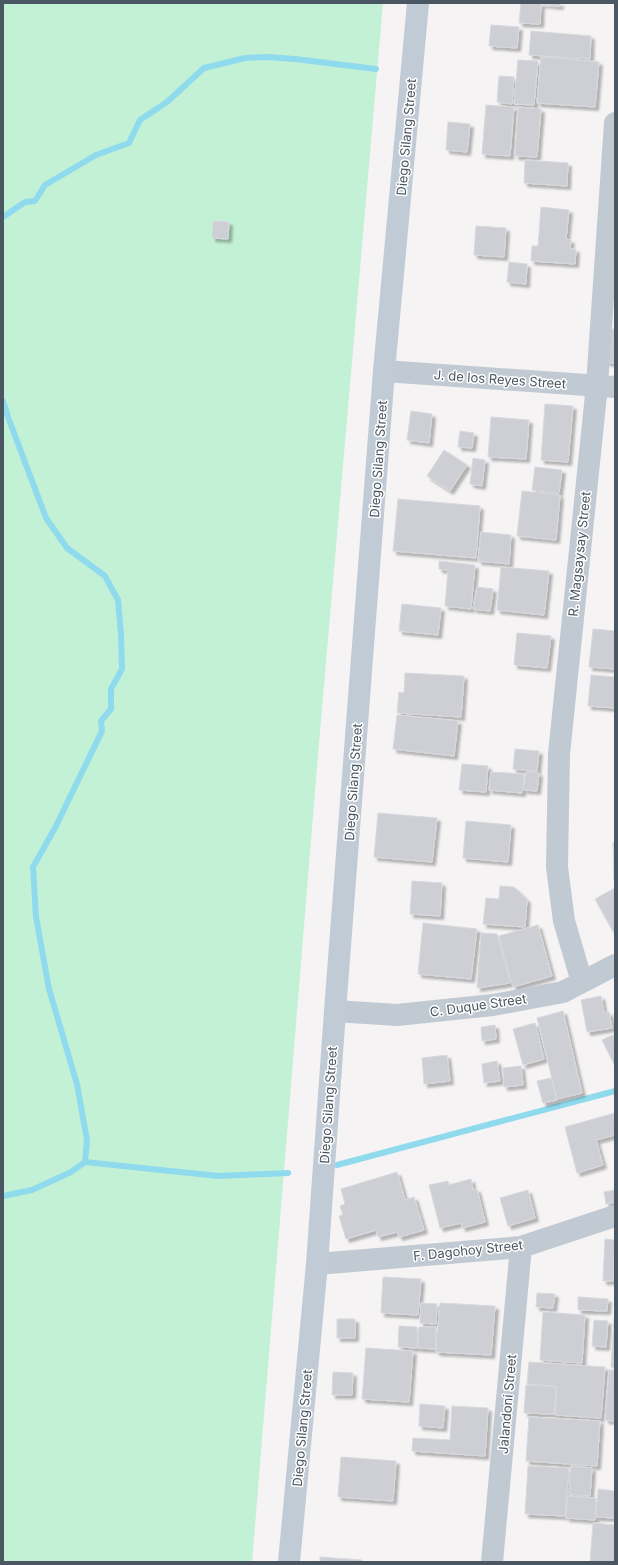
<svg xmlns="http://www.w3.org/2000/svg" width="618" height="1565" font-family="Inter,sans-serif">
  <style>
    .green { fill: #c3f1d5 }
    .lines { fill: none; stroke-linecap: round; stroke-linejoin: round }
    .stream { stroke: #90daee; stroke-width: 6 }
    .building { fill: #cdcfd5; stroke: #d7d9de; filter: url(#shadow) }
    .street { stroke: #c1cad2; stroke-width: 22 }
    .secondary { stroke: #c1cbd6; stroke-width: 22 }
    .labels { text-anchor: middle; stroke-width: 3; stroke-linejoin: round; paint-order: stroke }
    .street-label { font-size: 13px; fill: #4a5661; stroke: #fff }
  </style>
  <defs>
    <filter id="shadow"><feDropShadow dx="3.5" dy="3.5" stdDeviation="1" flood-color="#0004"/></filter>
  </defs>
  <rect width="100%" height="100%" fill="#f5f3f3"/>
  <path class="green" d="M3 3H383L318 755 252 1562H3Z"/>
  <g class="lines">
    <path class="stream" d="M3 217 25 202 35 201 45 185 96 155 129 143 140 120 167 102 204 68 245 58 267 57 295 59 376 69
      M3 401 8 417 46 518 67 548 105 576 118 600 121 634 122 669 111 689V709L101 721 102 731 55 828 33 867 36 917 49 989 77 1084 87 1140 85 1162 71 1172 32 1190 3 1196
      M85 1162 218 1176 288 1173
      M337 1165 615 1091"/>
  </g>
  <path class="building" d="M521 3H560V6L541 4 540 24 519 23Z
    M491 25 519 27 517 48 489 46Z
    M531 31 591 36 590 59 529 55Z
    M541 57 599 62 595 107 537 103Z
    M518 60 538 61 534 105 514 104Z
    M499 76 514 77 512 104 497 102Z
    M486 105 514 107 510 156 482 154Z
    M518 107 541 109 537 157 515 156Z
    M448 122 470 124 467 152 446 150Z
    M525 160 568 163 567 186 524 183Z
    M541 207 569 210 566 239 571 240 570 249H576L575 264 531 261 532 246H538Z
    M213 221 229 222 228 239 212 238Z
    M476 226 506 228 504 257 474 255Z
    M509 262 527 264 526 284 507 282Z
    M610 329H615V363L606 362Z
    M545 404 573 406 568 462 541 460Z
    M411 411 432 414 429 443 407 440Z
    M491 417 529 420 526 459 488 457Z
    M460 431 474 433 472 448 458 447Z
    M444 450 467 465 450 491 427 476Z
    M473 458 485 460 482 486 470 484Z
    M535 467 562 470 559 493 532 490Z
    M522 491 560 495 556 540 517 536Z
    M398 499 480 506 476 558 393 551Z
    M481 532 511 535 509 564 478 561Z
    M439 561 475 565 471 609 445 606 448 570 439 569Z
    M501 567 549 571 544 615 497 610Z
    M477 587 493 589 490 611 473 609Z
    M402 604 441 608 438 635 399 631Z
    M593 629 615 631V669L589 667Z
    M517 633 551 636 547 668 514 665Z
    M405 673 464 676 461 717 397 713 399 692 404 693Z
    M591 675 615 677V708L588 706Z
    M397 715 458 721 454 756 393 749Z
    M515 749 539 751 537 771 513 769Z
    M462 764 488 766 486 792 459 790Z
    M491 772 524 774 522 793 489 790Z
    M526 772 539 773 537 791 524 790Z
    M378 813 437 818 432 862 374 857Z
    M466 821 511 825 508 862 463 858Z
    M613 843H615L614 880Z
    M412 881 442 883 440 916 410 914Z
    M500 886 514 887 527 900 525 927 483 924 486 898 499 899Z
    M615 888V935L595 899Z
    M423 923 477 929 471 979 418 974Z
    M538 925 552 976 513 987 499 936Z
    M481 933 497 934 510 983 477 988Z
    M601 996 604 1013 609 1012 612 1028 587 1032 581 1000Z
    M563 1011 582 1093 557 1099 537 1018Z
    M535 1023 544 1059 523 1065 513 1029Z
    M495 1025 496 1039 482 1041 481 1027Z
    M615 1034V1066L602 1040Z
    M447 1055 450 1081 424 1084 422 1058Z
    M497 1061 500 1081 484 1083 482 1064Z
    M521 1066 523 1085 504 1087 503 1068Z
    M551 1078 557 1100 543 1103 537 1081Z
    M615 1113V1135L596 1140 603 1165 577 1173 565 1127Z
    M397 1172 405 1200 414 1197 424 1230 399 1237 397 1232 378 1237 376 1230 346 1239 339 1216 343 1215 340 1206 345 1204 341 1189Z
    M471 1179 473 1190 477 1189 485 1222 462 1228 461 1223 440 1228 429 1185 448 1181 449 1185Z
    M528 1190 535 1218 508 1226 500 1198Z
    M615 1190V1202L606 1204 604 1192Z
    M605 1239 615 1240 613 1281H603Z
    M383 1277 421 1279 418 1315 381 1313Z
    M537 1293 555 1294 553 1308 536 1307Z
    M578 1297 608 1299 607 1311 578 1310Z
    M421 1303 437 1304 436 1324 420 1323Z
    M440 1303 495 1306 491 1355 436 1352Z
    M543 1312 585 1315 582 1363 540 1360Z
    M614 1318H615V1368L611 1367Z
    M337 1319H355V1338H337Z
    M594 1320 608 1321 606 1347 592 1346Z
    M399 1326 417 1327V1348L398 1347Z
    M419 1327H436L435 1349 418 1348Z
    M366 1348 413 1351 409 1402 362 1399Z
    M529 1362 605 1367 601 1418 555 1415 557 1386 527 1384Z
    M609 1370H615V1421L605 1420Z
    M333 1372 353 1373 352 1395H332Z
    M526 1385 556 1387 554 1414 524 1413Z
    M420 1404 445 1406 443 1428 419 1426Z
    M452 1406 488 1408 485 1456 412 1451 413 1438 450 1440Z
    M529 1417 600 1421 597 1466 526 1461Z
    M341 1457 396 1461 393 1501 338 1497Z
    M528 1466 569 1468 565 1516 525 1514Z
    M571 1466 592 1468 590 1496 569 1494Z
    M598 1489 615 1491V1518L596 1517Z
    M568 1496 596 1498 595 1520 566 1518Z
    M593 1523 615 1525V1562H590Z
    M320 1557 362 1560V1562H320Z"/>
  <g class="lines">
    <path class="street" d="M384 371 615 387
      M582 982 564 921 557 867 559 754 597 385 615 123
      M335 1011 397 1015 493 1005 563 992 615 965
      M317 1264 521 1247 615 1216
      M492 1562 521 1247"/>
    <path class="secondary" d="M289 1562 317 1264 335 1011 384 371 418 3"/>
  </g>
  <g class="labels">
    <g class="street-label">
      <text transform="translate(406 137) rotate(-85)" y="5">Diego Silang Street</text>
      <text transform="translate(500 379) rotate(4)" y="5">J. de los Reyes Street</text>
      <text transform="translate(378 459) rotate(-86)" y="5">Diego Silang Street</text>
      <text transform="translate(579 554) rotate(-84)" y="5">R. Magsaysay Street</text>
      <text transform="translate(353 782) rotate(-86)" y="5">Diego Silang Street</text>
      <text transform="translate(478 1005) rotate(-8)" y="5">C. Duque Street</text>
      <text transform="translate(328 1105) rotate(-86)" y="5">Diego Silang Street</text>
      <text transform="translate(468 1250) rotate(-6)" y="5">F. Dagohoy Street</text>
      <text transform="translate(507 1404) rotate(-85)" y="5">Jalandoni Street</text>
      <text transform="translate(302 1428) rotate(-85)" y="5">Diego Silang Street</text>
    </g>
  </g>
  <rect width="618" height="1565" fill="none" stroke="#4a5661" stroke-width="8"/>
</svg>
